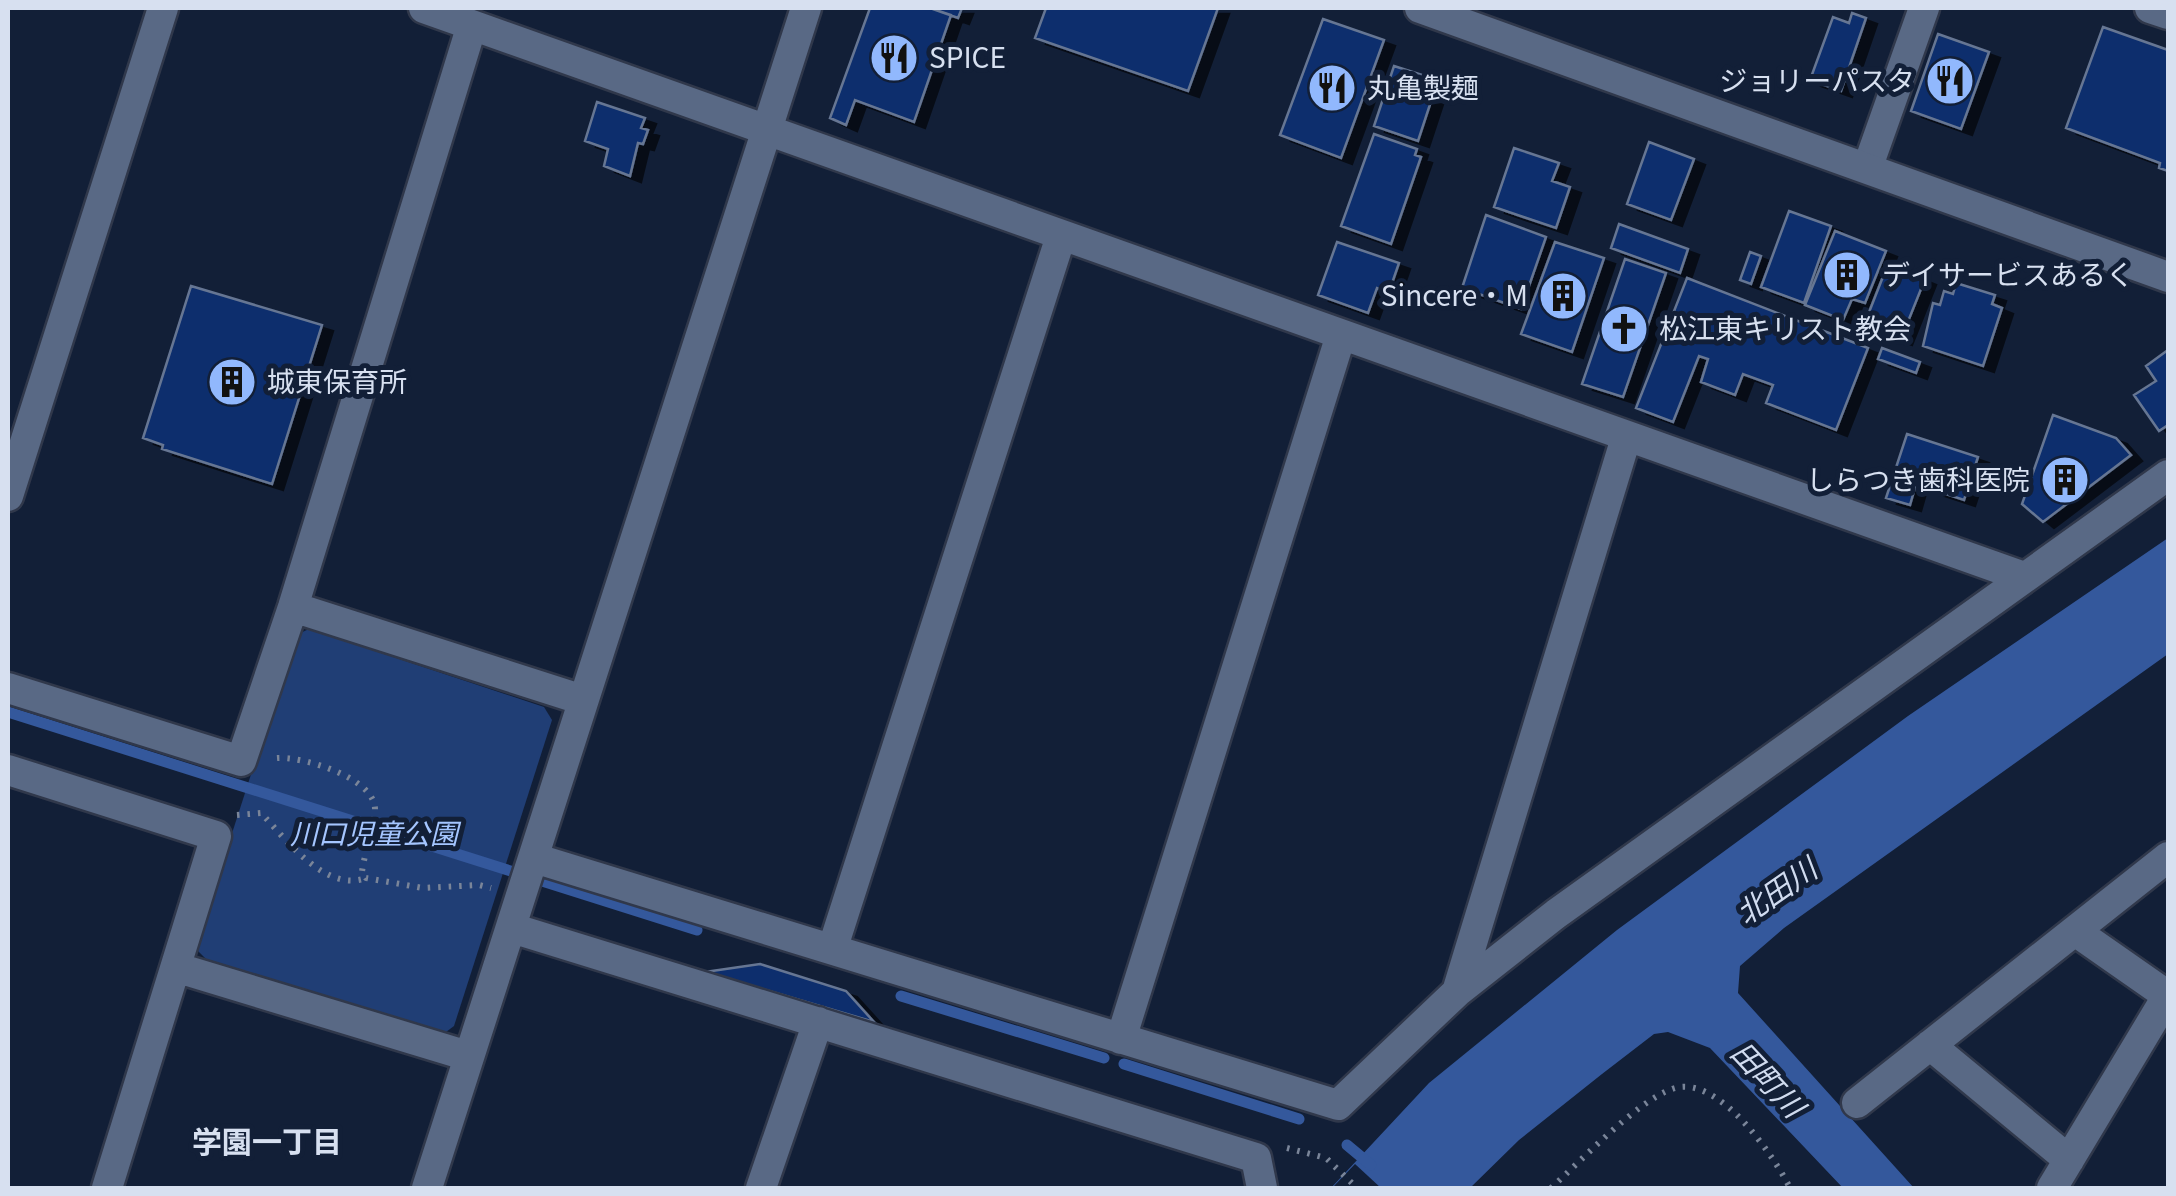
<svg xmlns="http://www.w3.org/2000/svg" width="2176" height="1196" font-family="Georgia,'Noto Sans JP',serif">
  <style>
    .green { fill: #203e75 }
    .water { fill: #34589c }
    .pier { fill: #121f37 }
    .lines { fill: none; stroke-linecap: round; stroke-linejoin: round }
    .stream { stroke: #34589c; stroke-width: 11 }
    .building { fill: #0c2e6d; stroke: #667693; stroke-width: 2.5; filter: url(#shadow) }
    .minor-casing { stroke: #30384b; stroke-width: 35 }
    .tertiary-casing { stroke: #30384b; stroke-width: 35 }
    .path { stroke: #7a8599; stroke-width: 6; stroke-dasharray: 2.5 8; stroke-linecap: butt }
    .minor { stroke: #596985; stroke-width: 30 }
    .tertiary { stroke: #596985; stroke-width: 30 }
    .labels { text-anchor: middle; stroke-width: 10; stroke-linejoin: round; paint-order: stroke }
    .poi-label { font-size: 28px; fill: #d7e0f0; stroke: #121f37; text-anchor: start }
    .park-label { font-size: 28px; font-style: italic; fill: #a5c6ff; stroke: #121f37 }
    .water-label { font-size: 30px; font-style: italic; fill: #d0dbef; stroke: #121f37 }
    .neighbourhood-label { font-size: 30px; font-weight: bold; fill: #d7e0f0; stroke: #121f37 }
  </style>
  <defs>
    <filter id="shadow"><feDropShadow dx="11" dy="6" stdDeviation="0" flood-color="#0009"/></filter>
  </defs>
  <rect width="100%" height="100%" fill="#121f37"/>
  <path class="green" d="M309 629 544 707 552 720 454 1026 446 1032 206 959 195 948 296 635Z"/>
  <path class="water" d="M2168 538V654L1784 928 1740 966 1738 993 1914 1188H1843L1710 1048 1668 1032 1654 1034 1602 1074 1519 1140 1470 1188H1331L1429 1083 1617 930 1908 716Z"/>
  <path class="pier" d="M1355 1164 1381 1188 1333 1187Z"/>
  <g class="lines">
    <path class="stream" d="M8 712 697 930
      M901 996 1104 1058
      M1124 1064 1299 1119
      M1347 1145 1371 1165"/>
  </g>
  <path class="building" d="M870 8H930L951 15 914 122 855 100 846 125 830 118Z
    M930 8H962L958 18Z
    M1046 8H1218L1188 91 1035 38Z
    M1852 13 1866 18 1841 91 1810 80 1833 17 1849 23Z
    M1323 19 1384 40 1341 158 1280 135Z
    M2103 27 2168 50V171L2159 168 2160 163 2066 128Z
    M1938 34 1989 52 1961 129 1911 111Z
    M1394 66 1438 80 1418 141 1374 126Z
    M597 102 645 118 641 128 648 130 643 144 638 143 630 176 604 166 608 149 585 141Z
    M1374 134 1417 149 1415 155 1421 157 1391 244 1341 226Z
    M1649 142 1694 159 1671 220 1627 204Z
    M1514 148 1559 163 1552 181 1570 187 1556 228 1494 207Z
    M1789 211 1831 226 1804 303 1761 287Z
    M1486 215 1546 237 1521 309 1462 288Z
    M1619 224 1688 249 1680 273 1611 248Z
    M1835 231 1886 251 1865 303 1852 299 1843 320 1805 305Z
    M1337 242 1399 263 1389 292 1377 288 1368 313 1318 295Z
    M1555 242 1604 258 1572 352 1521 334Z
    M1750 252 1761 256 1751 284 1740 280Z
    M1625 259 1666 273 1623 397 1582 384Z
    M1888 264 1925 279 1901 339 1864 325Z
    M1687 278 1868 348 1836 430 1766 403 1773 385 1743 374 1735 395 1701 382 1708 359 1699 356 1673 422 1636 408Z
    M1956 283 1995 295 1992 304 2002 308 1983 366 1923 346 1933 303 1940 305 1944 291 1953 294Z
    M191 286 322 325 272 484 162 449 163 445 143 438Z
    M1882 348 1920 362 1916 373 1878 359Z
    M2168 350V425L2159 431 2134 395 2156 381 2146 366Z
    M2053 415 2116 438 2131 455 2043 522 2022 504Z
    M1907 434 1978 457 1964 500 1916 484 1910 505 1886 498Z
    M760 964 846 991 874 1022 705 972Z"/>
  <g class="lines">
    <g class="minor-casing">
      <path id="minor" d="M424 8 2021 576
        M2150 8 2168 14
        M1868 166 1924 8
        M8 496 163 8
        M293 607 583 700
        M8 688 241 761 293 607 472 25
        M8 770 216 836 107 1188
        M534 858 1338 1105 1457 992 1626 438
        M512 928 1256 1158 1262 1188
        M2075 931 2168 996
        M833 947 1061 236
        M178 968 468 1056
        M1457 992 1556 914 2168 475
        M1121 1039 1341 335
        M1930 1045 2069 1160
        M1857 1103 2168 857
        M427 1188 806 8
        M761 1188 818 1022
        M2052 1188 2168 995"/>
    </g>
    <g class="tertiary-casing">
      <path id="tertiary" d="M1420 8 2168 277"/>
    </g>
    <path class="path" d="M277 758C302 756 376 778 375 810 375 825 364 854 362 872L366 878 423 888 479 885 491 888
      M237 815 261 813C285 838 325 893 366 878
      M1287 1148 1326 1158 1357 1188
      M1551 1188C1580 1162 1637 1101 1672 1089 1717 1072 1774 1156 1790 1188"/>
    <use href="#minor" class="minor"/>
    <use href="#tertiary" class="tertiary"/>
  </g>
  <defs>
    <g id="restaurant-disc" transform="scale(2.5)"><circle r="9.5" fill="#91b8fd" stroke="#121f37"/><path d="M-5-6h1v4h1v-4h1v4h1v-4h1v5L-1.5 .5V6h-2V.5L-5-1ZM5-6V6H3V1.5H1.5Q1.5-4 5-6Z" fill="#111"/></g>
    <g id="building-disc" transform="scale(2.5)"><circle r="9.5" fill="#91b8fd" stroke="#121f37"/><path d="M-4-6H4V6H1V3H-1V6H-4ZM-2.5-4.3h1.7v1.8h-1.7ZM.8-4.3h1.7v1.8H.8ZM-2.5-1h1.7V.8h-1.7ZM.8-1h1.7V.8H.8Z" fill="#111"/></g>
    <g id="church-disc" transform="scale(2.5)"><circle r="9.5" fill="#91b8fd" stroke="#121f37"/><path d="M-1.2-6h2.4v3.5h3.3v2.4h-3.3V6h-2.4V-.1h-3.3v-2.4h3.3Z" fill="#111"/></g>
  </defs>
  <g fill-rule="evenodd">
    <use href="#restaurant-disc" x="894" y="58"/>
    <use href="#restaurant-disc" x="1950" y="81"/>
    <use href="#restaurant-disc" x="1332" y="88"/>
    <use href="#building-disc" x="1847" y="275"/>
    <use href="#building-disc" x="1563" y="296"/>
    <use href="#church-disc" x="1624" y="329"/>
    <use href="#building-disc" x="232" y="382"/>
    <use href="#building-disc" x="2065" y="480"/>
  </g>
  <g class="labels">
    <g class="poi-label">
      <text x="929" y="68">SPICE</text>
      <text x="1915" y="91" text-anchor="end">ジョリーパスタ</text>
      <text x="1367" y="98">丸亀製麺</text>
      <text x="1882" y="285">デイサービスあるく</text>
      <text x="1528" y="306" text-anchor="end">Sincere・M</text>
      <text x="1659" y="339">松江東キリスト教会</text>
      <text x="267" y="392">城東保育所</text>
      <text x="2030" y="490" text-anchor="end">しらつき歯科医院</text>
    </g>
    <g class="park-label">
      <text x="374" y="844">川口児童公園</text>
    </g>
    <g class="water-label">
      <text transform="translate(1777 892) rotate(-35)" y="10">北田川</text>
      <text transform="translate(1767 1080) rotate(47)" y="10">田町川</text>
    </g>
    <g class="neighbourhood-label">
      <text x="267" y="1153">学園一丁目</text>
    </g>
  </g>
  <rect width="2176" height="1196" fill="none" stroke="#d7e0f0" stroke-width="20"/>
</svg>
